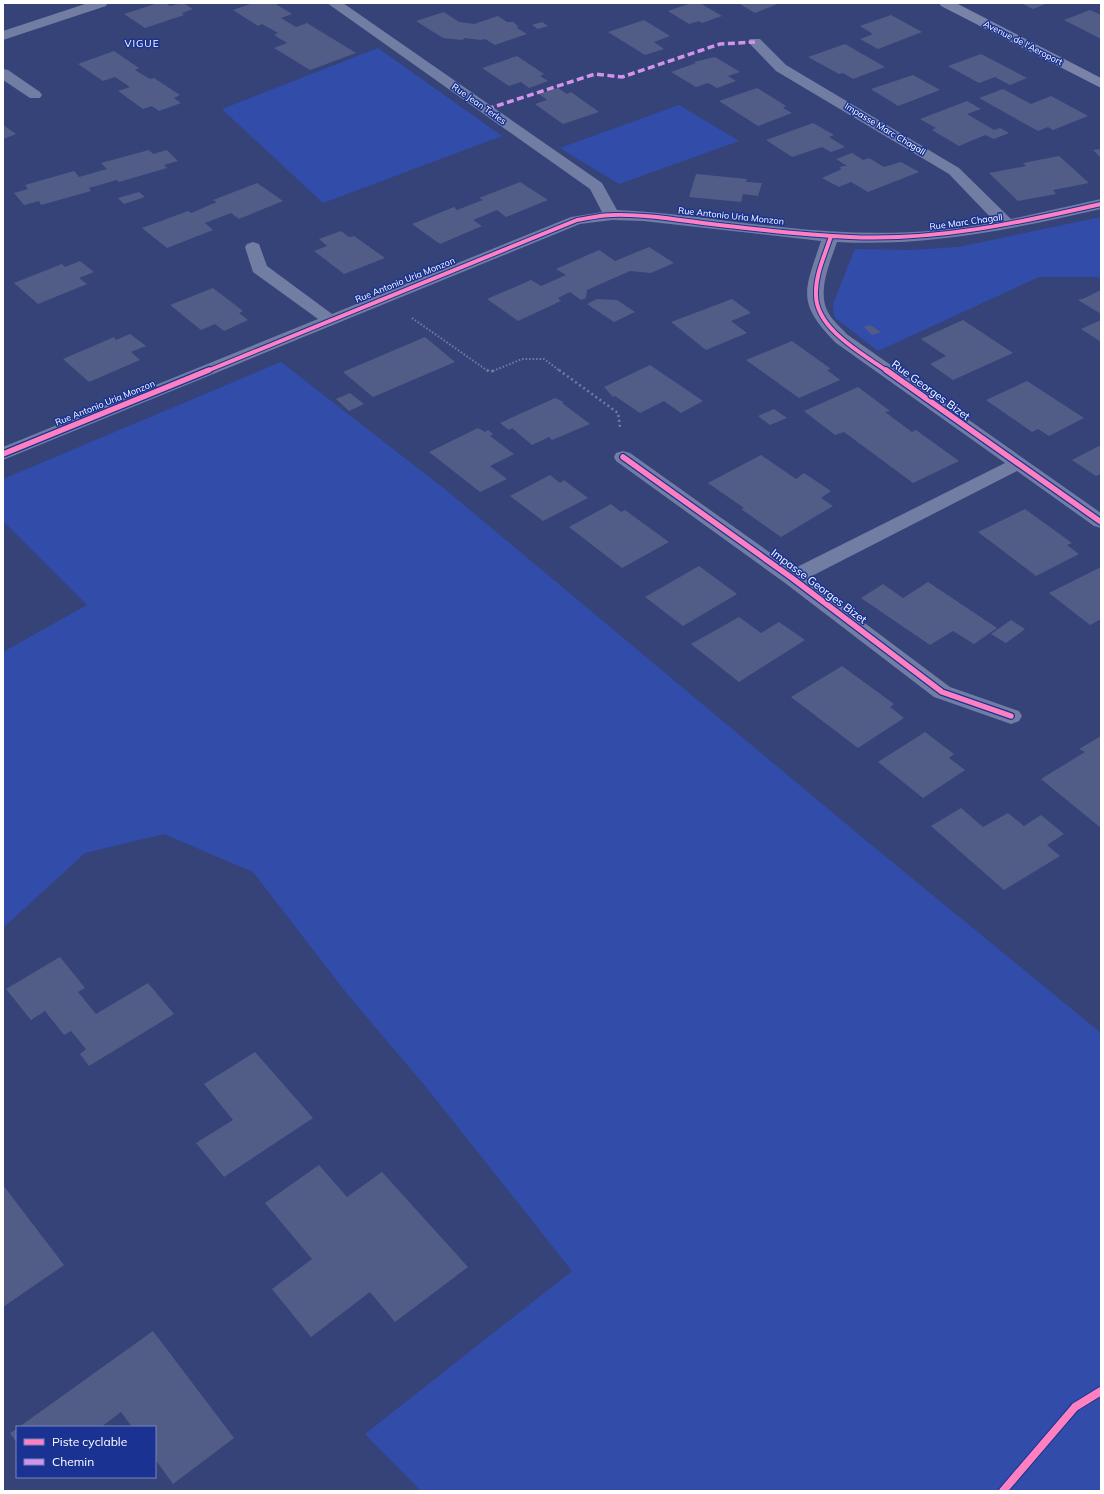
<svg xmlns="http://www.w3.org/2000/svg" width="1104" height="1494" font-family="Mulish,sans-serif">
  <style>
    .green { fill: #324caa }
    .building { fill: #525d87 }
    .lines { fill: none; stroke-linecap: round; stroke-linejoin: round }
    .path-far2 { stroke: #727da3; stroke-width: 2; stroke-dasharray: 1.5 2; stroke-linecap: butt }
    .path-far1 { stroke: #727da3; stroke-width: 2.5; stroke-dasharray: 2 3; stroke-linecap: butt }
    .path { stroke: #727da3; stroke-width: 3; stroke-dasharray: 2.5 3.5; stroke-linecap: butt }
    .street { fill: #727da3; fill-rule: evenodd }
    .secondary { fill: #7983a7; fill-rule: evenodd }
    .quiet { stroke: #d193ec; stroke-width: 3.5; stroke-dasharray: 7 3.5; stroke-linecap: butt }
    .cycleway-far2-casing { stroke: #1a3393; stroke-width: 6 }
    .cycleway-far1-casing { stroke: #1a3393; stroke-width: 8 }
    .cycleway-casing { stroke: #1a3393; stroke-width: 10 }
    .cycleway-far2 { stroke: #ff80c0; stroke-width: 4 }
    .cycleway-far1 { stroke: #ff80c0; stroke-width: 5.5 }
    .cycleway { stroke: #ff80c0; stroke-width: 8 }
    .labels { text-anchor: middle; stroke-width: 3; stroke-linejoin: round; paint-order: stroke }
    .far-street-label { font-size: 9px; fill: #fff; stroke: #1a3393 }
    .far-neighbourhood-label { font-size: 10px; letter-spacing: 1px; fill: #fff; stroke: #1a3393 }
    .street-label { font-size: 11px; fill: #fff; stroke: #1a3393 }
  </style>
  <rect width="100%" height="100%" fill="#354378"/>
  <path class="green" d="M378 48 502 136 323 203 222 109Z
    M679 105 739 141 619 184 560 148Z
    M1101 217V279L1098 277H1039L878 351 834 317 833 304 855 249 911 250 958 247Z
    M281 362 446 490 863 838 1101 1033V1491H421L365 1434 572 1271 426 1087 348 995 253 872 164 834 85 853 3 928V652L87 605 3 521V479Z"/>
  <path class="building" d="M158 3H165L170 6 183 3 193 9 182 13 184 15 145 28 124 14Z
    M253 3H274L292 14 281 18 296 27 307 23 356 53 310 70 274 48 287 43 274 35 278 33 262 24 258 26 233 10Z
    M691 3H700L722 16 702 23 699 21 689 24 668 11Z
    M738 3H780L755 13Z
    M1021 3H1048L1033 9Z
    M1090 10 1101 15V39L1064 20Z
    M444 12 459 22 474 24 498 16 507 22H513L518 26 517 28 527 34 495 45 485 39 481 40 464 38 463 40 443 38 416 21Z
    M891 15 922 32 878 49 860 39 873 34 860 26Z
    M644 20 670 36 654 42 664 49 645 55 608 32Z
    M542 22 548 26 538 29 532 25Z
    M845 44 885 67 853 79 843 73 839 74 808 57Z
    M114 51 139 68 135 70 150 79 154 78 180 95 174 98 181 103 159 111 152 106 143 109 118 91 130 87 115 77 103 81 78 64Z
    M981 54 1027 78 1010 85 995 77 979 83 948 66Z
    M517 56 544 74 540 76 548 81 529 88 521 82 509 86 482 68Z
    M715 57 740 72 728 76 736 81 717 88 708 83 696 87 671 72 696 63 694 62Z
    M913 75 940 90 898 106 871 89Z
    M558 88 567 94 571 92 599 112 563 124 535 104 547 100 539 94Z
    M757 88 786 106 783 108 792 113 758 126 719 101Z
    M1003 89 1031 104 1051 96 1088 116 1053 130 1048 127 1038 131 979 98Z
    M967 101 981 109 967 114 994 130 1000 128 1009 133 994 139 985 135 959 146 932 130 936 128 920 119Z
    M813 123 834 135 829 137 845 147 831 152 822 147 792 157 766 140Z
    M3 125 16 134 3 139Z
    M1101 149V158L1093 150Z
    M149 150 153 154 167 150 178 161 164 165 167 168 119 182 117 180 89 188 91 191 41 205 39 201 24 205 14 193 28 189 25 185 74 171 79 177 107 169 101 163Z
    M852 153 863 160 869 158 884 167 901 162 919 172 868 192 851 182 839 187 822 178 842 169 839 168 843 166H847L836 159Z
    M1059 156 1089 183 1053 190 1056 194 1018 201 989 173 1026 166 1023 163Z
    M696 174 747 179 746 182 762 183 758 196 743 194 741 202 689 197Z
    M520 182 548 200 506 217 497 210 473 220 482 226 440 244 412 224 454 207 457 210 483 200 479 198Z
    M257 183 283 201 239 219 231 213 205 223 213 230 167 248 142 228 188 211 191 213 217 202 213 200Z
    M139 192 145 197 124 204 118 198Z
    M341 231 349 237 354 236 385 258 344 274 314 251 327 246 319 239Z
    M649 247 674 263 651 273 630 271 587 290 586 298 581 300 570 292 558 298 561 301 518 321 487 299 531 280 541 286 566 275 556 269 599 250 615 261Z
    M80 261 94 272 79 278 87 284 38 304 14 283 62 264 65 267Z
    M213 288 243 311 239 313 248 320 224 331 215 324 201 330 170 305Z
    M1101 290V314L1078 300 1085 298Z
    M597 299 617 300 635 312 614 322 587 304Z
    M732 299 751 313 731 321 747 333 706 350 671 322Z
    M963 320 1013 353 953 380 930 364 946 356 921 339Z
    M1101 320V342L1081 329Z
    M870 325 881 332 872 335 864 327Z
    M130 334 146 346 131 352 140 360 89 382 63 359 114 337 116 340Z
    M425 337 455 362 373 397 343 372Z
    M792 341 831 369 827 370 840 380 799 398 746 360Z
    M650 365 703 401 681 413 664 401 640 413 615 396 613 397 604 387Z
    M1027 381 1084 418 1049 436 1038 429 1032 432 986 400Z
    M858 387 890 411 885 412 912 432 916 430 959 461 913 483 844 432 835 435 804 411Z
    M350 393 364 404 349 411 336 399Z
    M555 398 564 402 562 403 590 424 552 440 549 437 532 445 512 428 509 430 500 423Z
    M774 409 787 418 770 425 758 416Z
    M478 428 485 432 488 430 493 434 490 436 514 454 490 466 507 479 480 492 429 452Z
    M1101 445V474L1096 476 1072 460Z
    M761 455 796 479 804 473 831 491 821 498 833 506 781 537 741 509 744 508 708 483Z
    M550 475 560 483 564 480 588 498 543 521 510 496Z
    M611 504 621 512 625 510 669 542 622 568 569 527Z
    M1025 509 1072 543 1067 545 1079 554 1036 576 978 532Z
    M699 566 737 594 683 626 645 597Z
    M1101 567V619L1090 625 1049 593Z
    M928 582 997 628 974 644 953 631 930 645 861 598 883 584 903 598Z
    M739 617 761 633 779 622 805 640 739 682 691 644Z
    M1011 620 1025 629 1006 643 991 634Z
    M842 666 894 704 890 707 904 718 858 748 791 697Z
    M925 732 954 754 949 758 965 770 923 798 878 762Z
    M1101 736V828L1041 779 1085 752 1079 749Z
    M961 808 983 827 1008 813 1024 826 1041 815 1064 834 1047 845 1060 856 1004 890 931 826Z
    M60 957 85 988 78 992 96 1014 148 983 174 1014 89 1066 80 1054 86 1049 71 1031 64 1035 45 1011 31 1020 6 989Z
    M255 1052 313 1118 224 1177 196 1143 233 1120 204 1084Z
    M319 1165 347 1197 382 1172 468 1267 395 1322 370 1292 311 1337 272 1289 312 1259 265 1203Z
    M3 1185 64 1265 3 1307Z
    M153 1331 234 1438 173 1484 155 1459V1427H132L121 1412 101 1427H19Z
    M17 1429V1443L10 1433Z"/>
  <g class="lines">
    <path class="path-far2" d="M412 318 488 371
      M493 371 522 359H544L560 371"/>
    <path class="path-far1" d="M487 370 490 372 495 370
      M559 370 618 413 620 427"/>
    <path class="path" d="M1003 1491 1075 1407 1101 1391"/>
    <path class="street" d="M88 3H108L106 6 3 40V31Z
      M327 3H343L602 183 617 210C672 212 726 222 781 227 853 235 924 236 995 222L949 174 776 71 748 42 750 39H760L786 65 959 168 1011 219 1101 199V209C1013 229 928 247 837 242 830 263 816 293 829 314 834 322 842 329 848 335L1101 513V528L1094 526 1017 471 806 579 950 687 1019 711 1022 716 1019 721 1011 724 934 697 785 583 616 461 614 457 616 453 623 451 630 453 793 569 1005 463 836 343C795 302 805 290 821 241L643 221 612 220 580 224 3 460V447L318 319 253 272 245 247 247 244 253 242 259 244 267 266 332 314 571 217 602 212 590 189Z
      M3 69 8 70 40 92 42 95 40 98H30L3 80Z"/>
    <path class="secondary" d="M939 3H956L1101 78V88L941 6Z"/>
    <path class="quiet" d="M487 109 595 74 622 77 720 44 755 42"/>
    <g class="cycleway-far2-casing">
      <path id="cycleway-far2" d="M831 236C825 255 815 275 816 295 816 329 863 354 887 371
        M207 371 577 220C589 218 601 215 613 215 643 214 673 219 703 223 752 229 801 235 850 237 936 241 1018 223 1101 204"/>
    </g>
    <g class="cycleway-far1-casing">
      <path id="cycleway-far1" d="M886 370 1101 522
        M3 454 209 370
        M623 457 792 578 942 692 1011 716"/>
    </g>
    <g class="cycleway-casing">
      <path id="cycleway" d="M1003 1491 1075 1407 1101 1391"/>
    </g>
    <use href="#cycleway-far2" class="cycleway-far2"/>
    <use href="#cycleway-far1" class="cycleway-far1"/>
    <use href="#cycleway" class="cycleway"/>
  </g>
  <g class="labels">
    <g class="far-street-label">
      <text transform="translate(1023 43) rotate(27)" y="3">Avenue de l'Aeroport</text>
      <text transform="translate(479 104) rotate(35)" y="3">Rue Jean Terles</text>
      <text transform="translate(885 129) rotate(31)" y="3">Impasse Marc Chagall</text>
      <text transform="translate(731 216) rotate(6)" y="3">Rue Antonio Uria Monzon</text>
      <text transform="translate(966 222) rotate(-8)" y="3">Rue Marc Chagall</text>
      <text transform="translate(405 280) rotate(-22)" y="3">Rue Antonio Uria Monzon</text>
      <text transform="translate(105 403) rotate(-22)" y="3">Rue Antonio Uria Monzon</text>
    </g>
    <g class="far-neighbourhood-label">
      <text x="142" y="47">VIGUE</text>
    </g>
    <g class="street-label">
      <text transform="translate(931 390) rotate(36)" y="4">Rue Georges Bizet</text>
      <text transform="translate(819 586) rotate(37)" y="4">Impasse Georges Bizet</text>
    </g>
  </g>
  <rect width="1104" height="1494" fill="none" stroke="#ffffff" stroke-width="8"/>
  <rect x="16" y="1426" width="140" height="52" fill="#1a3393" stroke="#7685be"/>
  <rect x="24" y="1439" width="20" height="6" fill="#ff80c0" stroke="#7685be"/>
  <text x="52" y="1446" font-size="12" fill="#ffffff">Piste cyclable</text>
  <rect x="24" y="1459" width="20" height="6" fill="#d193ec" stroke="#7685be"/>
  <text x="52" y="1466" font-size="12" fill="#ffffff">Chemin</text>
</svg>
